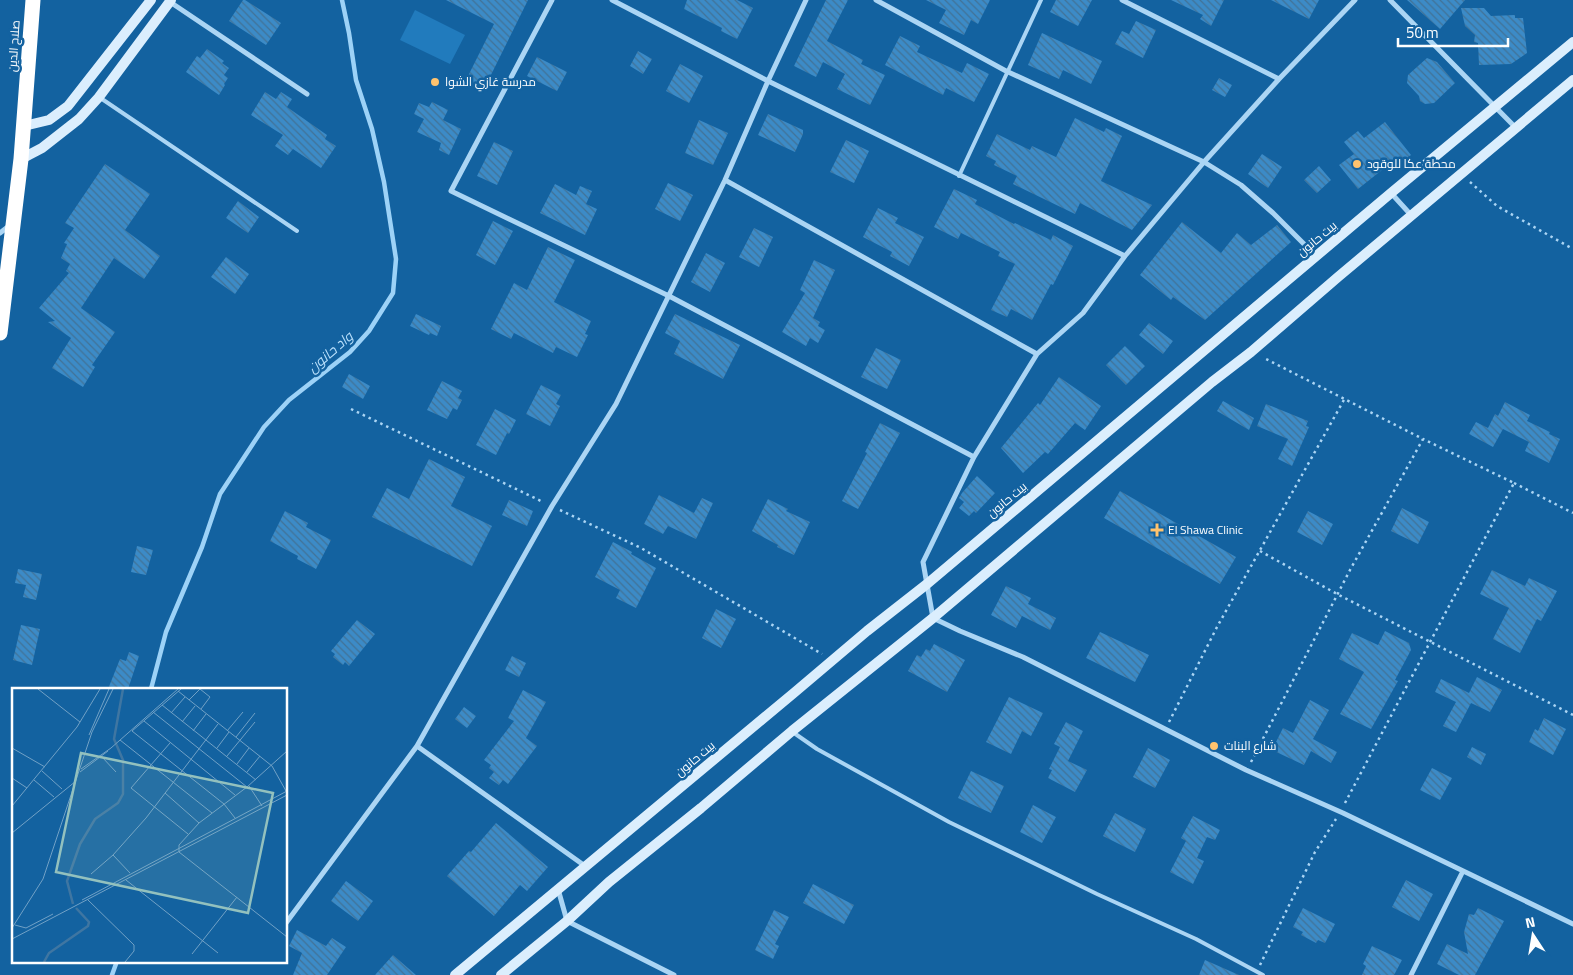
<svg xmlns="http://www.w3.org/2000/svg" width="1573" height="975" font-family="'Titillium Web',Cairo,sans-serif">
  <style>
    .park { fill: #217bbd }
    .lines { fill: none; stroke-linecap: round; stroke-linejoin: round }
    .stream { stroke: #9dd2f7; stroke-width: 4.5 }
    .building { fill: url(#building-back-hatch) }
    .path { stroke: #abd5f4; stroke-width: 2.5; stroke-dasharray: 2.5 4; stroke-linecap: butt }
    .lane { stroke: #abd5f4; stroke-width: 4 }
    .street { stroke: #abd5f4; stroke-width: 5 }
    .secondary { stroke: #dbeefd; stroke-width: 10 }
    .highway { stroke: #fff; stroke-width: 15 }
    .poi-dot { fill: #ffc36e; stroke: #1362a0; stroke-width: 2 }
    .labels { text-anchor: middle; stroke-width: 5; stroke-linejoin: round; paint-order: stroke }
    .street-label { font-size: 12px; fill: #fff; stroke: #1362a0 }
    .poi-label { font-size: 12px; fill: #fff; stroke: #1362a0; text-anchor: start }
    .water-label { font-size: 14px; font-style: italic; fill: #b8dffb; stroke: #1362a0 }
    .inset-river { fill: none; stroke: #3f76a2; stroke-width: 2.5 }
    .inset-road { fill: none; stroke: #71a1c6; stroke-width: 1 }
    .view { fill: #93c1be; fill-opacity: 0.15; stroke: #93c1be; stroke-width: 2.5 }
    .inset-edge { fill: none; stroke: #fff; stroke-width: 2.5 }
  </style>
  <defs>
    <pattern id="building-back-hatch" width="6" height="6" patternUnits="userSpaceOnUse" patternTransform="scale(1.25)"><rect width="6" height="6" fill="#3c8bc7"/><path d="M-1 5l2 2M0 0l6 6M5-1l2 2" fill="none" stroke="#427296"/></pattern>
  </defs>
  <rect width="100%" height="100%" fill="#1362a0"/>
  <path class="park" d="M415 10 465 35 450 64 400 40Z"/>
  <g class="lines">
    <path class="stream" d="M151 689 166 632 202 547 220 494 264 427 289 400 350 352 369 331 393 293 396 259 384 182 372 129 356 80 349 33 342 0
      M112 975 117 961"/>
  </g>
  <path class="building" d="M243 0H245L281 23 266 45 229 21Z
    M446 0H528L484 89 466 80 494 24Z
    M687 0H737L753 8 737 39 721 31 722 28 684 9Z
    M826 0H848L827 41 863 60 861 64 885 75 870 105 837 89 845 74 823 62 816 77 794 66Z
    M926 0H990L978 24 971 20 964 35 939 23 946 10Z
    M1056 0H1092L1078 26 1050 12Z
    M1171 0H1224L1211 26 1200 19 1203 15Z
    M1271 0H1319L1309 19Z
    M1407 0H1465L1440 29Z
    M1461 8H1484L1491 16 1515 15V18H1523L1527 53 1511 64 1479 65 1478 43 1474 42 1475 35 1465 26Z
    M1136 21 1156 30 1143 58 1115 44 1122 31 1129 34Z
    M1042 33 1102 61 1091 84 1063 70 1059 79 1028 65Z
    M900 36 920 46 917 52 962 73 967 63 989 74 974 102 946 88 943 95 885 65Z
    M207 49 224 61 222 63 229 68 224 75 228 78 224 84 225 85 219 95 186 72 197 56 200 58Z
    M638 51 652 59 643 74 630 66Z
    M537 57 567 72 557 91 527 76Z
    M1427 58 1437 62 1455 83 1434 103 1425 104 1420 101 1419 96 1407 83 1408 75Z
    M680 64 703 76 689 103 666 91Z
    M1219 78 1232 85 1225 97 1212 90Z
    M265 92 276 99 281 92 292 99 287 107 327 135 325 139 336 146 321 168 293 149 288 155 275 146 283 135 251 115Z
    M432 102 448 110 443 120 461 129 449 155 439 150 441 143 417 132 424 119 414 114 419 103 429 107Z
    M768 114 803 130V134L795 152 758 135Z
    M1075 118 1104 132 1106 128 1122 136 1101 181 1152 205 1132 230 1080 203 1075 214 1013 184 1017 176 994 165 996 161 986 156 997 134 1030 150 1032 146 1056 157Z
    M699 120 728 133 713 165 685 153Z
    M1385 122 1411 155 1391 171 1387 166 1358 189 1339 165 1354 154 1344 142 1358 131 1364 138Z
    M846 140 869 151 854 183 830 172Z
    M494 142 513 151 497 185 477 176Z
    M1262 154 1282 167 1268 188 1248 174Z
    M105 164 150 194 125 230 160 256 144 279 114 258 81 308 115 332 92 365 95 367 83 387 52 368 71 338 48 322 55 321 39 308 69 273 66 271 70 264 61 258 67 244 64 243 74 228 65 223Z
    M1319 166 1331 180 1317 193 1304 180Z
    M668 183 693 195 680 221 655 209Z
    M555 184 576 195 580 186 592 191 586 204 597 209 585 235 540 213Z
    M954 189 977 200 975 204 1014 224 1015 223 1051 240 1053 235 1073 246 1053 285 1051 284 1032 320 1011 309 1007 317 991 310 1015 264 998 256 1000 252 961 233 958 239 934 227Z
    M238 201 259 217 248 233 226 218Z
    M878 208 898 218 895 223 924 237 909 266 890 256 892 252 863 237Z
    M493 221 513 231 495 265 476 255Z
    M1182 222 1221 253 1237 233 1251 245 1277 225 1291 242 1205 320 1173 297 1171 300 1140 275Z
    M754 228 773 237 759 267 739 257Z
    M548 247 575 260 554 302 591 321 585 334 588 335 577 357 556 347 553 353 514 333 511 339 491 329 514 283 527 290Z
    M706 253 725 263 710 292 691 282Z
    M226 257 249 274 235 294 211 277Z
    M814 260 835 270 813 318 820 322 818 326 825 330 818 343 810 338 806 346 782 332 805 293 800 290Z
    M416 314 441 326 437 336 430 333 429 335 410 326Z
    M675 314 740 345 723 379 674 354 680 341 665 333Z
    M1149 323 1173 341 1163 354 1139 335Z
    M1125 346 1145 366 1126 385 1106 365Z
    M876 348 901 360 887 389 861 377Z
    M349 374 370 386 363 399 342 387Z
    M1059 377 1101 406 1085 430 1075 423 1048 454 1045 452 1023 473 1001 448 1038 403 1040 405Z
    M442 381 462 391 458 398 462 400 457 410 453 408 447 419 427 410Z
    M541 385 561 395 556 404 560 406 550 426 526 414Z
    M1223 401 1254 418 1249 430 1217 411Z
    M1505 402 1530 415 1527 421 1550 432 1549 434 1560 439 1549 463 1525 451 1529 442 1503 429 1493 447 1469 434 1476 422 1488 428 1495 414 1498 416Z
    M1266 404 1308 421 1306 426 1309 427 1292 466 1278 459 1288 439 1257 426Z
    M495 409 516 420 509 434 507 433 496 455 476 445Z
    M880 423 900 433 858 509 842 501 867 453 865 452Z
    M429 459 465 477 451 506 492 526 472 566 372 517 387 488 409 499Z
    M977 476 995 493 976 513 974 511 969 516 959 508 964 502 959 498 962 493Z
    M1120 491 1236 557 1220 584 1104 518Z
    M659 495 694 513 702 498 713 503 696 539 668 526 663 534 644 524Z
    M768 499 788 509 786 511 810 522 794 555 777 547 778 545 752 531Z
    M509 500 533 511 527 526 502 515Z
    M1402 508 1429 522 1418 544 1391 531Z
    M285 511 308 523 306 527 331 540 316 569 297 559 298 556 270 541Z
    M1308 511 1333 524 1322 545 1297 532Z
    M613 542 632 552 631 554 656 568 636 608 616 598 620 590 595 577Z
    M137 546 153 550 146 575 131 572Z
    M18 569 42 574 36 600 23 597 26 585 15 583Z
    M1492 570 1525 586 1529 578 1557 591 1541 621 1537 619 1520 653 1493 639 1509 608 1480 594Z
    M1006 586 1031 598 1028 604 1056 618 1050 630 1022 616 1016 628 991 615Z
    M716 609 736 619 721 648 702 638Z
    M357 620 375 634 349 666 345 662 343 665 333 657 335 654 331 651Z
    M21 625 40 629 32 665 13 660Z
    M1385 631 1409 643 1411 650 1395 680 1398 681 1371 729 1340 714 1364 672 1339 659 1352 633 1378 645Z
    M1100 632 1149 655 1135 682 1086 658Z
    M934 644 965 660 947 692 908 671 917 655 921 657 926 649 930 651Z
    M129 652 139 656 128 689H108L120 659 126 661Z
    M512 656 526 663 519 677 505 670Z
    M1477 677 1502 690 1490 712 1471 703 1456 732 1443 726 1456 702 1435 692 1441 679 1469 693Z
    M523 690 546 702 526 738 537 746 508 784 503 780 499 785 489 778 494 772 489 768 491 765 484 760 514 721 508 718Z
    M1009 697 1043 713 1031 736 1022 731 1011 754 986 742Z
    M1310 700 1329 710 1313 739 1337 752 1331 763 1311 751 1304 765 1272 750 1283 728 1293 733Z
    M464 707 476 716 467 728 455 719Z
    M1544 718 1566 729 1553 755 1529 742 1535 729 1538 731Z
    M1066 722 1083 731 1068 761 1087 770 1075 792 1048 778 1052 770 1049 769 1060 747 1054 744Z
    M1472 747 1486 754 1481 765 1467 757Z
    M1148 748 1170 760 1155 788 1133 777Z
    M1432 768 1452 778 1440 800 1420 790Z
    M971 771 1004 786 991 813 958 798Z
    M1033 805 1056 817 1042 843 1020 832Z
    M1115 813 1146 829 1135 852 1103 836Z
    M1193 816 1220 830 1215 840 1207 837 1197 858 1204 861 1193 884 1170 872 1186 841 1181 838Z
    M496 823 548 867 527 891 520 885 494 916 447 876 469 851 471 852Z
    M1406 880 1433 894 1419 921 1392 907Z
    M346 881 373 901 358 921 331 901Z
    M813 884 854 905 844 924 803 903Z
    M1303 908 1335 924 1325 943 1318 940 1316 943 1301 935 1303 932 1293 927Z
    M1478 908 1504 921 1475 975H1459L1437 964 1447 944 1468 954 1464 932 1469 914 1474 915Z
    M774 910 789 917 775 944 779 946 773 959 755 950Z
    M297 930 326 946 332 938 346 947 327 975H293L302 953 289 946Z
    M1372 946 1402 960 1394 975H1362L1366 966 1363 964Z
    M393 955 416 975H375Z
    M1205 960 1239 975H1199Z"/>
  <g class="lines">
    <path class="path" d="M1470 182 1497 206 1573 249
      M351 409 543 502
      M1514 483 1573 513
      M560 510 641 548 822 654
      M1260 551 1337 594 1573 715
      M1169 722 1217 627 1345 398
      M1251 762 1350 570 1423 439 1264 358
      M1345 803 1514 483 1423 439
      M1260 965 1315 852 1336 819"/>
    <path class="lane" d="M99 97 297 231
      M959 176 1041 0
      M794 733 817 749 949 822 1097 894 1196 939 1263 975"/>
    <path class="street" d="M552 0 451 191 669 296 974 457
      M612 0 768 81 1125 256
      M876 0 1006 71 1204 162 1241 185 1273 213 1316 256
      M1122 0 1279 79
      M1355 0 1279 79 1204 162 1125 256 1083 313 1037 354 974 457 923 562 933 618 960 631 1023 657 1246 770 1343 813 1573 924
      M1390 0 1516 128
      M170 2 307 94
      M725 180 1037 354
      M1391 193 1411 215
      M0 233 9 226
      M417 746 552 506 616 404 725 180 768 81 806 0
      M558 889 567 921 674 975
      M286 923 417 746 585 866
      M1411 975 1463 871"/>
    <path class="secondary" d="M24 126 49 120 68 106 151 0
      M21 159 42 148 79 119 99 97 171 0
      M455 975 795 692 867 631 927 584 1391 193 1573 42
      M501 975 567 921 609 882 701 808 792 731 933 618 1212 382 1251 352 1338 277 1573 80"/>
    <path class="highway" d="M0 333 21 159 33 0"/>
  </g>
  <g class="poi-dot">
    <circle cx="435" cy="82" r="5"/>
    <circle cx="1357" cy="164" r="5"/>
    <path d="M1154.5 522.5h5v5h5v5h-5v5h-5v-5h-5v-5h5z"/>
    <circle cx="1214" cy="746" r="5"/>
  </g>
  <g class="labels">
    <g class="street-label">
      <text transform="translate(14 46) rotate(-86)" y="4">صلاح الدين</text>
      <text transform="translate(1317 239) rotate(-40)" y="4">بيت حانون</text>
      <text transform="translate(1007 500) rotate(-40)" y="4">بيت حانون</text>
      <text transform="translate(695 759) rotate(-40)" y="4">بيت حانون</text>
    </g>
    <g class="poi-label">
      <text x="445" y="86">مدرسة غازي الشوا</text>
      <text x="1367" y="168">محطة عكا للوقود</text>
      <text x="1168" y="534">El Shawa Clinic</text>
      <text x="1224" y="750">شارع البنات</text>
    </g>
    <g class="water-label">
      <text transform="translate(330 352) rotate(-41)" y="5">واد حانون</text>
    </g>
  </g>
  <g transform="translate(12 688)">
    <rect width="275" height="275" fill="#1362a0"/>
    <path class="inset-river" d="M61 216 55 193 68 156 83 131 106 115 111 106V72L102 51 111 1M32 274 37 265 76 238 77 234 64 220"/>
    <path class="inset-road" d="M26 1 68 34M188 1 198 9 189 21M166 3 260 78 274 103M177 12 188 1M150 17 244 92M141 24 235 99M159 25 173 9M132 33 223 107M170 34 183 18M120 43 212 116 223 130M120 43 169 1M181 43 194 26M215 43 231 24M77 47 97 1M224 49 243 25M108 52 200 125M158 55 119 100 176 146M0 60 33 79M205 60 217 44M275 63 235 99 187 135 167 157V164L275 249M215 68 243 34M90 69 104 84M225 76 237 60M69 81 99 60 166 1M30 83 50 101M68 84 96 63M235 84 248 68M0 90 15 100M22 92 42 109M237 98 250 118M153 105 187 135M0 118 65 39 88 1M0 145 64 93M101 167 134 130 206 36M79 186 101 167 118 185M114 192 206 265M70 212 275 103M76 212 122 257V263L113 274M3 237 14 240 41 226M0 240 31 191 80 44 101 1M0 251 275 107M180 266 225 209"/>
    <path class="view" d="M69 65 261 105 236 225 44 184Z"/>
    <rect width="275" height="275" class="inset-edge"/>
  </g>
  <g transform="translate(1533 935) rotate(348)" stroke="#1362a0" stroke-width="4" paint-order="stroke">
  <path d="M0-4L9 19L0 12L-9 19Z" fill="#ffffff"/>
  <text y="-8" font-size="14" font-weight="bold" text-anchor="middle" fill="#ffffff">N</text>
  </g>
  <path d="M1398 38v8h110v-8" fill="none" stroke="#ffffff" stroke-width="2.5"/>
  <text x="1406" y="38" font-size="15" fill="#ffffff" stroke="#1362a0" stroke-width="4" paint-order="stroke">50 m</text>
</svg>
